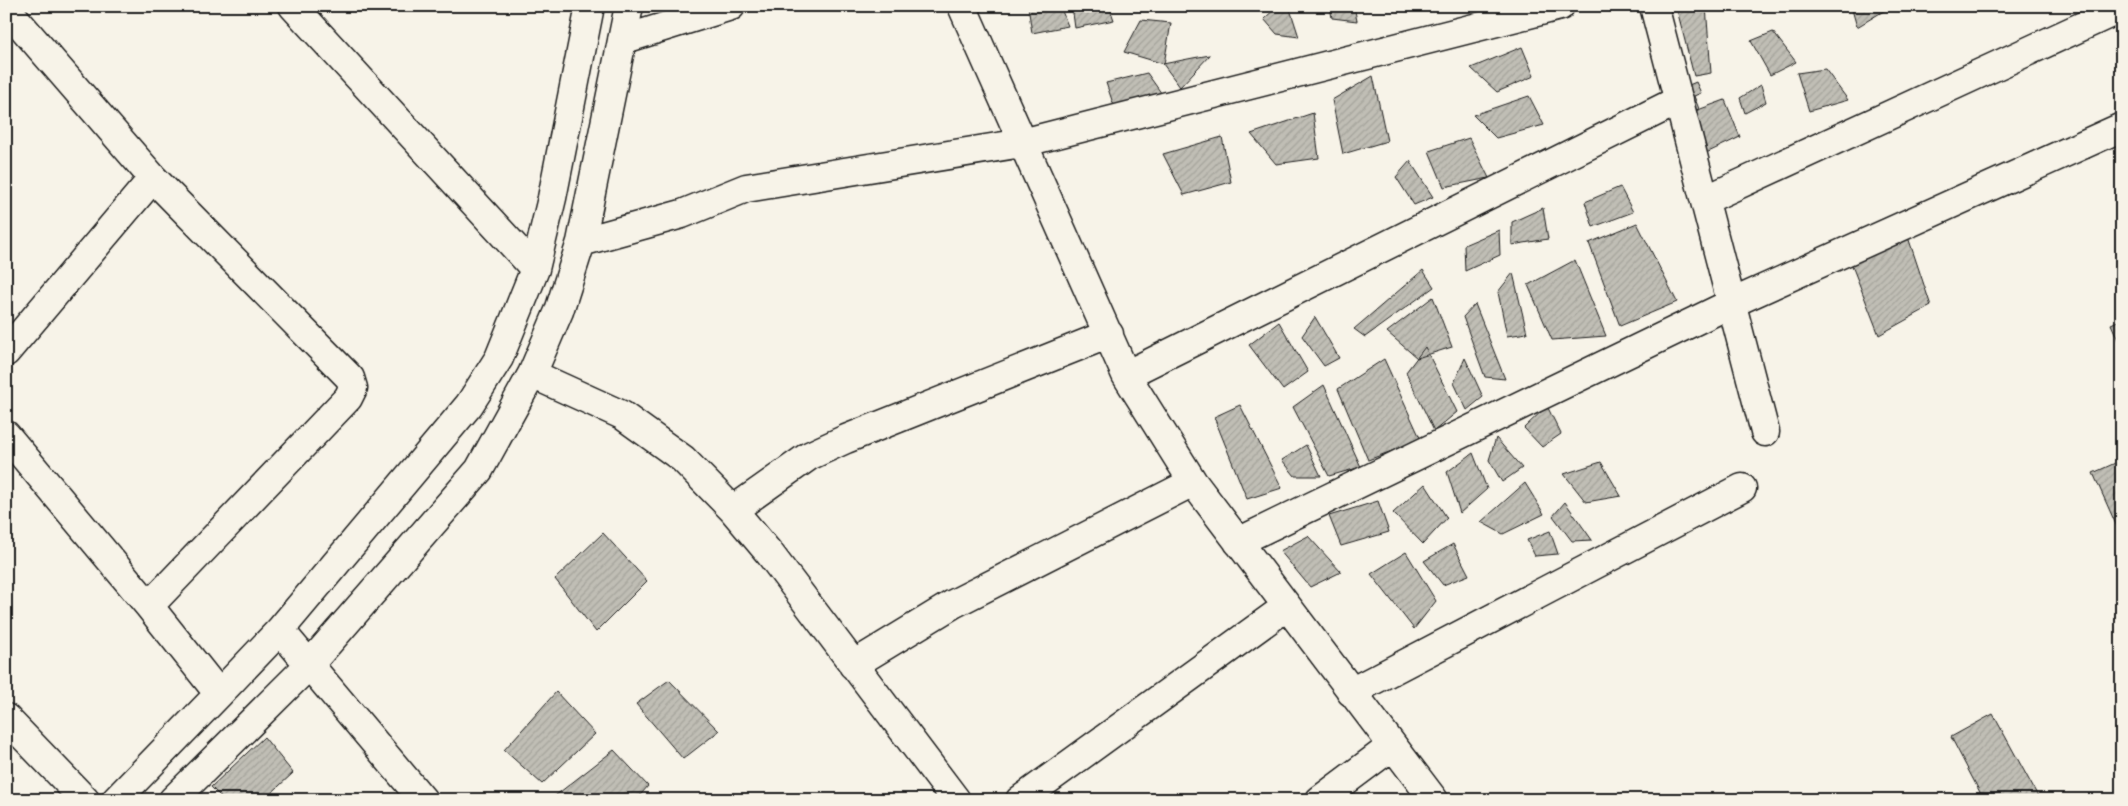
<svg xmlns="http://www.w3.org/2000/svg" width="2128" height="806" font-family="Sriracha,sans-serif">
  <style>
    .building { fill: url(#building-hatch); stroke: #1c1c1c }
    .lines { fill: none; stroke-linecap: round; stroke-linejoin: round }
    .minor-casing { stroke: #1c1c1c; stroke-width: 31 }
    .minor { stroke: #f7f3e8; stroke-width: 28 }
  </style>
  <defs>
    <pattern id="building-hatch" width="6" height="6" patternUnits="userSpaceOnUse" patternTransform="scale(1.25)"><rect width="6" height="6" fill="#c0beb5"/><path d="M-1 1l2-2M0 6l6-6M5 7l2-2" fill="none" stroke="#a4a39b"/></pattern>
  </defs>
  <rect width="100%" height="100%" fill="#f7f3e8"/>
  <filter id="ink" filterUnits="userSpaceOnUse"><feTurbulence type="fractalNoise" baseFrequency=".02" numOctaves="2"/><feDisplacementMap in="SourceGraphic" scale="10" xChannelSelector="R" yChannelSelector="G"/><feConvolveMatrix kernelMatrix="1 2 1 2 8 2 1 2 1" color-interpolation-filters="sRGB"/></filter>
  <g filter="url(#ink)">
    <path class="building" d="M1028 6H1060L1068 26 1032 33Z
      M1072 6H1109L1114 20 1075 28Z
      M1278 6H1289L1299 37 1277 34 1264 19Z
      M1330 6H1354L1357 21 1332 18Z
      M1676 6H1706L1711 73 1694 76Z
      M1851 6H1892L1857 27Z
      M1141 20 1171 23 1164 64 1124 52Z
      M1773 32 1796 62 1770 75 1751 41Z
      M1522 47 1534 76 1497 92 1471 68Z
      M1210 55 1180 87 1163 64 1193 58Z
      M1825 69 1848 100 1809 111 1797 73Z
      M1147 73 1164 97 1114 106 1106 83Z
      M1373 76 1387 141 1343 154 1332 100Z
      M1696 82 1701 93 1694 96 1699 109 1686 114 1677 90Z
      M1761 85 1766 102 1745 113 1740 98Z
      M1529 96 1544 125 1496 138 1473 115Z
      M1725 100 1740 137 1702 155 1687 114Z
      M1313 113 1319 158 1276 164 1251 134Z
      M1222 137 1231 182 1184 195 1163 154Z
      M1469 138 1489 178 1444 187 1429 151Z
      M1410 161 1433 197 1414 205 1396 177Z
      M1620 187 1633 212 1593 227 1585 202Z
      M1543 208 1548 239 1512 245V222Z
      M1637 223 1677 302 1620 326 1589 243Z
      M1499 230 1500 255 1465 271 1464 245Z
      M1908 237 1931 306 1879 335 1851 263Z
      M1575 260 1606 336 1552 340 1528 285Z
      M1423 270 1434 287 1365 337 1354 329Z
      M1513 273 1527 333 1507 336 1498 292Z
      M1433 297 1452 347 1417 358 1387 332Z
      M1475 304 1505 379 1485 377 1463 317Z
      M1315 317 1339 358 1324 366 1302 336Z
      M2122 319V349L2111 324Z
      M1279 322 1308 372 1283 390 1249 345Z
      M1425 347 1457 412 1434 431 1406 372Z
      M1465 358 1483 397 1467 410 1454 383Z
      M1384 359 1421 440 1368 460 1338 389Z
      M1324 385 1361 467 1329 476 1293 407Z
      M1240 405 1282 488 1247 499 1214 417Z
      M1547 406 1561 434 1542 447 1524 428Z
      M1496 438 1522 468 1502 482 1489 460Z
      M1306 445 1321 476H1295L1282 460Z
      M1473 453 1487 489 1460 513 1447 472Z
      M2122 460V538L2093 473Z
      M1601 462 1621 496 1586 502 1564 474Z
      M1525 483 1544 514 1503 534 1481 522Z
      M1425 484 1447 518 1423 544 1393 513Z
      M1378 501 1389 532 1341 546 1329 516Z
      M1565 502 1592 540 1572 541 1553 516Z
      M1550 531 1558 554 1535 556 1527 540Z
      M603 533 647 581 596 632 555 579Z
      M1308 536 1341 572 1310 587 1280 551Z
      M1453 544 1469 575 1443 585 1424 561Z
      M1406 552 1436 601 1414 629 1371 574Z
      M669 680 719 731 683 759 636 704Z
      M556 692 595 734 542 784 504 750Z
      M1993 714 2040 800H1984L1951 737Z
      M264 737 293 773 264 800H224L211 787Z
      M614 750 648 786 636 800 551 799Z"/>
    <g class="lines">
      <g class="minor-casing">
        <path id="minor" d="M293 6 535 269
          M962 6 1126 375 1193 482 1434 800
          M1654 6 1765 432
          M6 8 153 178 350 378 353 388 348 398 149 606
          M622 40 731 6
          M1705 200 2122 8
          M581 242 682 214 746 188 1022 143 1560 6
          M6 352 153 178
          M532 374 622 415 683 459 733 510 770 554 956 800
          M1126 375 1679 100
          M6 435 149 606 219 694
          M733 510 809 456 846 439 1109 334
          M1238 542 1732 303 2122 127
          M280 630 423 800
          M853 665 953 604 1193 482
          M1351 692 1742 488
          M6 718 85 800
          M116 800 219 694 280 630 469 405 499 358 535 269 552 198 590 6
          M173 800 309 665 479 470 532 374 559 311 581 242 629 6
          M1020 800 1286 607
          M1320 800 1392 746"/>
      </g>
      <use href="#minor" class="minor"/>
    </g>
  </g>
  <rect width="2128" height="806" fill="none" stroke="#f7f3e8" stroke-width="25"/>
  <rect x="12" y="12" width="2103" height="781" fill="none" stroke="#1c1c1c" stroke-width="2" filter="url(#ink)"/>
</svg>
